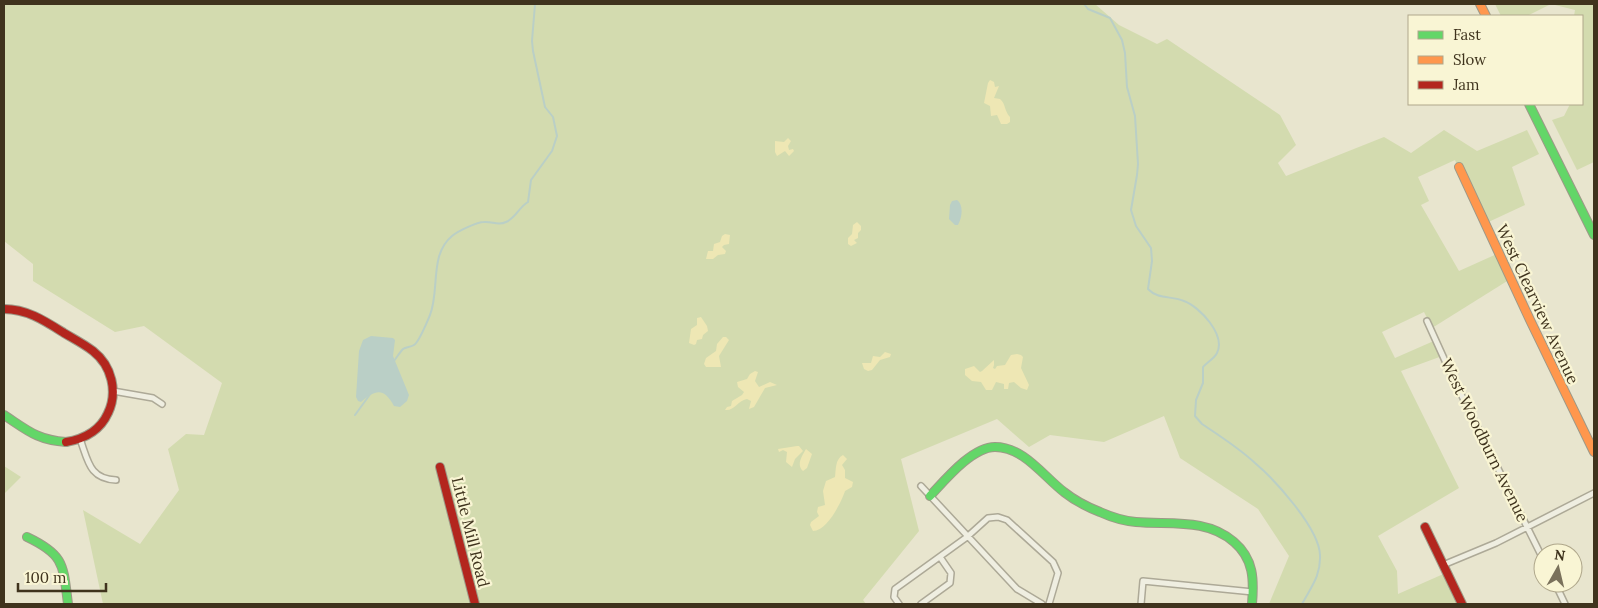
<svg xmlns="http://www.w3.org/2000/svg" width="1598" height="608" font-family="Lora,serif">
  <style>
    .green { fill: #d3dbaf }
    .sand { fill: #eee7b4 }
    .water { fill: #bacfc6 }
    .lines { fill: none; stroke-linecap: round; stroke-linejoin: round }
    .stream { stroke: #bacfc6; stroke-width: 2 }
    .street-casing { stroke: #ada997; stroke-width: 8 }
    .fast-casing { stroke: #9d9987; stroke-width: 10 }
    .slow-casing { stroke: #9d9987; stroke-width: 10 }
    .jam-casing { stroke: #9d9987; stroke-width: 10 }
    .street { stroke: #efeee1; stroke-width: 5 }
    .fast { stroke: #63d668; stroke-width: 8 }
    .slow { stroke: #ff974d; stroke-width: 8 }
    .jam { stroke: #b3261e; stroke-width: 8 }
    .labels { text-anchor: middle; stroke-width: 4.5; stroke-linejoin: round; paint-order: stroke }
    .street-label { font-size: 16px; fill: #3f331d; stroke: #f9f5d4 }
  </style>
  <rect width="100%" height="100%" fill="#e8e5ce"/>
  <path class="green" d="M4 4H1095L1119 25 1157 44 1167 39 1280 115 1296 145 1278 163 1286 176 1384 137 1411 153 1444 130 1477 151 1527 130 1539 154 1512 167 1525 205 1482 225 1455 160 1418 177 1429 201 1421 205 1459 271 1499 253 1512 278 1432 328 1424 312 1382 332 1395 358 1436 340 1445 355 1401 371 1459 488 1378 536 1397 571 1398 594 1448 572 1464 604H1269L1289 556 1258 509 1180 458 1164 416 1104 442 1050 435 1029 447 997 419 901 459 919 531 863 600 866 604H103L83 510 140 544 179 490 168 449 186 434 204 435 222 383 144 326 115 332 33 281V264L4 241Z
    M1495 4H1594V162L1577 170 1552 120 1564 116 1570 104H1582V16H1574L1575 10 1551 4 1527 16H1501Z
    M4 466 21 477 4 494Z"/>
  <path class="sand" d="M990 80 994 82 995 87 999 86 994 98 1000 99C1006 104 1004 111 1010 117V122L1007 124H1001L997 115 991 116 990 106 984 103 988 83Z
    M788 138 791 141 788 146 789 150 793 149 794 151 789 156 785 151 777 156 775 152V141L784 142Z
    M857 222 861 226V230L858 233V238L854 240 857 243 851 246 848 244V238L852 234 853 225Z
    M725 234 730 235 729 244 724 245 722 247 726 251 725 254 718 255 713 259H706L708 251H713L714 244 720 242 722 236Z
    M701 317 707 326 708 331 703 335 702 339 697 340 696 344 694 345 689 343 691 329 697 325V318Z
    M726 337 729 340 719 356 721 367H706L704 364 706 358 716 351 717 344 723 337Z
    M885 352 891 354 890 357 880 360 872 370 868 371 864 369 862 363H871L873 356 880 357Z
    M1017 354 1021 355 1023 357 1021 368 1029 385 1027 390 1021 388 1014 382 1009 383 1008 389H1004V384L996 382 992 390H986L981 382 972 381 965 375V369L974 366 980 372 982 371 994 360V365L993 368 995 369 997 366 1005 365 1011 355Z
    M755 371 758 372 755 381 759 387 770 382 777 385 765 388 754 407 749 409 751 401 747 399C737 401 735 411 725 410L727 407 731 406 732 401 742 395 744 392 738 387 737 382 747 379 750 374Z
    M797 446H799L803 451 795 459 792 467 786 462 787 452 783 450 779 452 778 449Z
    M806 449 812 454 807 468 803 471C796 465 802 456 806 449Z
    M843 455 847 459 842 465 845 470V478L853 482 852 487 845 491C841 503 827 531 813 531L810 525 811 522 819 516 817 512 818 507 825 505 823 491 826 481 835 477C836 470 835 459 843 455Z"/>
  <path class="water" d="M957 200C964 205 962 218 958 225H955L949 219 950 205 952 201Z
    M371 336 393 338 395 340 393 356 409 395 407 401 400 407 394 406C384 388 376 389 361 402L358 401 356 397 359 351 363 340Z"/>
  <g class="lines">
    <path class="stream" d="M1084 4 1088 9 1110 18 1122 40 1125 53 1127 87 1135 116 1138 164 1137 175 1131 210 1136 226 1151 248 1152 261 1148 289C1157 299 1172 296 1184 301 1200 307 1226 335 1217 353 1214 359 1207 362 1203 367V383L1196 400 1195 416 1202 424C1220 436 1239 448 1255 463 1275 480 1319 528 1320 555 1321 576 1311 587 1302 604
      M394 361C397 357 400 352 403 349 406 347 411 347 414 345 419 342 427 322 430 315 440 290 429 255 452 236 458 231 477 222 484 222 492 221 498 226 506 222 516 218 519 207 528 202L531 180 552 151 557 136 553 117 545 107 533 51 532 41 535 4
      M355 415 371 393"/>
    <g class="street-casing">
      <path id="street" d="M1427 321 1451 374 1543 559
        M113 391 153 398 162 404
        M80 439C88 460 89 479 116 480
        M921 486 1017 589 1042 604
        M1443 565 1496 543 1594 493
        M1555 583 1565 604
        M899 604 894 597 895 589 967 537 988 518 998 517 1007 520 1053 562 1058 573 1049 604
        M921 604 950 583 951 573 940 557
        M1141 604 1143 581 1253 592"/>
    </g>
    <g class="fast-casing">
      <path id="fast" d="M1529 104 1594 235
        M4 415C27 430 37 440 66 442
        M930 496C945 480 972 447 995 447 1024 447 1043 476 1064 492 1074 500 1087 507 1100 512 1111 517 1124 521 1136 522 1170 525 1207 518 1234 542 1254 559 1254 580 1252 604
        M27 537C65 555 63 565 68 604"/>
    </g>
    <g class="slow-casing">
      <path id="slow" d="M1480 4 1486 16
        M1459 167 1530 320 1594 452"/>
    </g>
    <g class="jam-casing">
      <path id="jam" d="M4 309C27 309 45 321 64 333 74 339 84 344 93 351 112 366 118 392 108 413 100 431 84 439 66 442
        M440 467 475 604
        M1425 527 1462 604"/>
    </g>
    <use href="#street" class="street"/>
    <use href="#fast" class="fast"/>
    <use href="#slow" class="slow"/>
    <use href="#jam" class="jam"/>
  </g>
  <g class="labels">
    <g class="street-label">
      <text transform="translate(1538 304) rotate(65)" y="6">West Clearview Avenue</text>
      <text transform="translate(1485 440) rotate(64)" y="6">West Woodburn Avenue</text>
      <text transform="translate(471 532) rotate(76)" y="6">Little Mill Road</text>
    </g>
  </g>
  <rect width="1598" height="608" fill="none" stroke="#3f331d" stroke-width="10"/>
  <rect x="1408" y="15" width="175" height="90" fill="#f9f5d4" stroke="#afa78b"/>
  <rect x="1418" y="31" width="25" height="8" fill="#63d668" stroke="#afa78b"/>
  <text x="1453" y="40" font-size="15" fill="#3f331d">Fast</text>
  <rect x="1418" y="56" width="25" height="8" fill="#ff974d" stroke="#afa78b"/>
  <text x="1453" y="65" font-size="15" fill="#3f331d">Slow</text>
  <rect x="1418" y="81" width="25" height="8" fill="#b3261e" stroke="#afa78b"/>
  <text x="1453" y="90" font-size="15" fill="#3f331d">Jam</text>
  <g transform="translate(1558 568) rotate(8)"><circle r="24" fill="#f9f5d4" stroke="#afa78b"/>
  <path d="M0-4L9 19L0 12L-9 19Z" fill="#7a715b"/>
  <text y="-8" font-size="14" font-weight="bold" text-anchor="middle" fill="#3f331d">N</text>
  </g>
  <path d="M18 583v8h88v-8" fill="none" stroke="#3f331d" stroke-width="2.5"/>
  <text x="25" y="583" font-size="15" fill="#3f331d" stroke="#f9f5d4" stroke-width="4" paint-order="stroke">100 m</text>
</svg>
